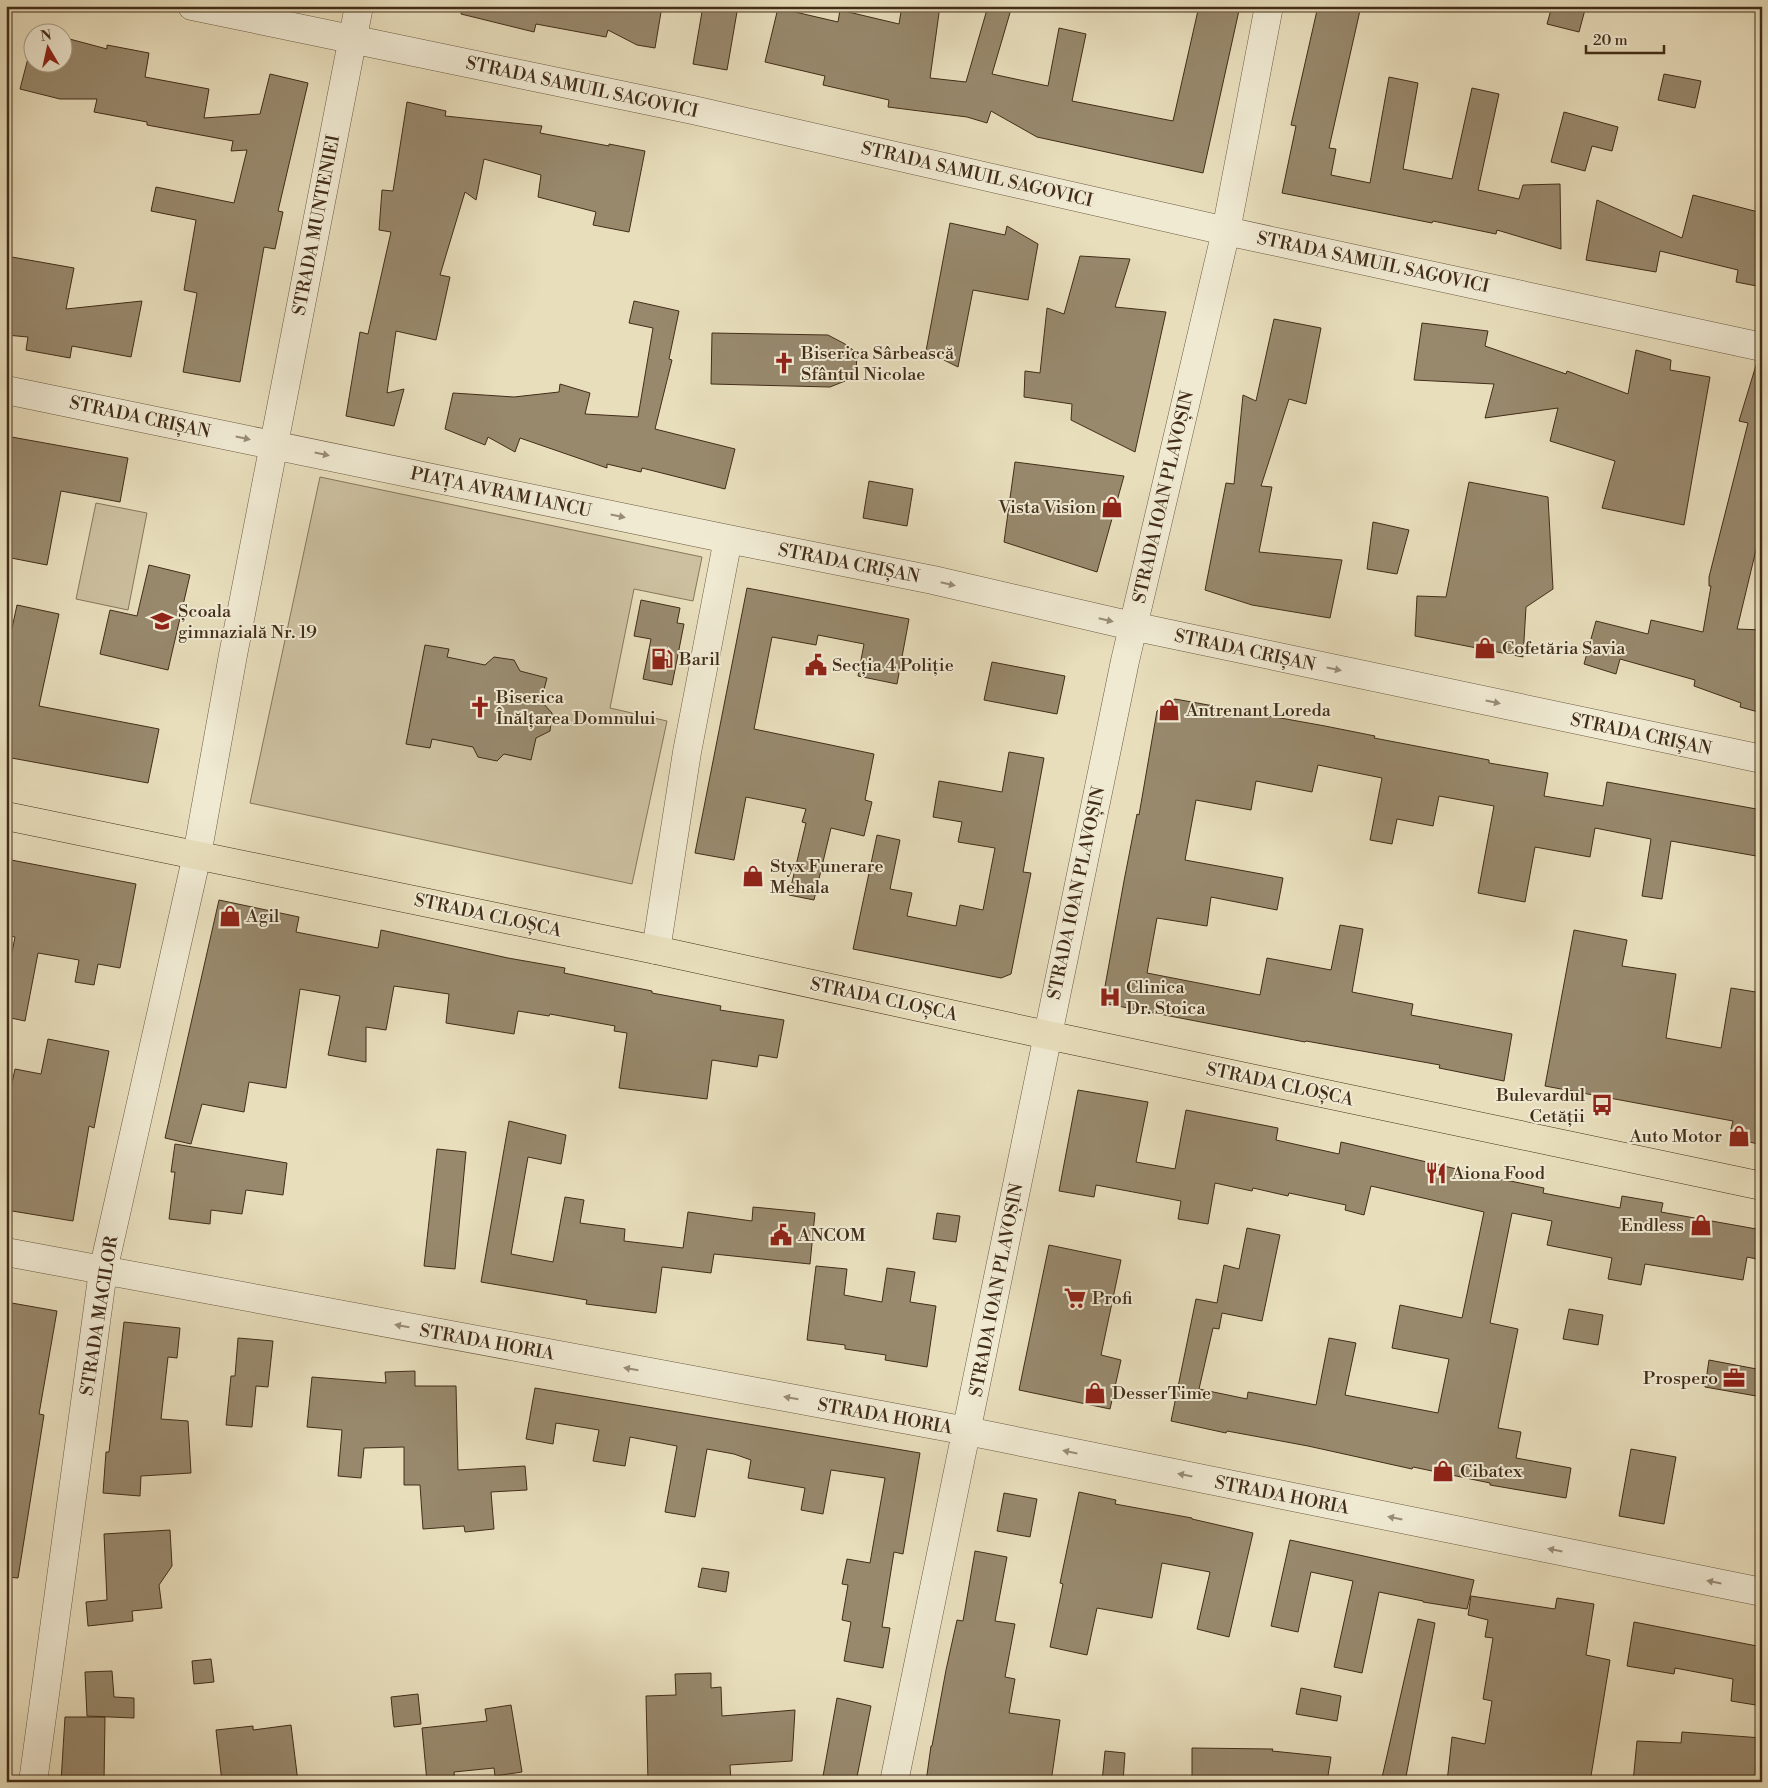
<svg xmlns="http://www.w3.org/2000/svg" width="1768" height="1788" font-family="'Libre Bodoni',serif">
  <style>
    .green { fill: #ccc0a0; stroke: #87765c }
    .building { fill: #98896d; stroke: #422d18 }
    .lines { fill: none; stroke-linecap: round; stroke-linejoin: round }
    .minor-casing { stroke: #6c5941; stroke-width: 29 }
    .primary-casing { stroke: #422d18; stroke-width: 29 }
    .minor { stroke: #f0ead3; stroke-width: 28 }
    .primary { stroke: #e8debc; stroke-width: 28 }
    .oneway { fill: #998c76 }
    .labels { text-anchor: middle; stroke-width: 4; stroke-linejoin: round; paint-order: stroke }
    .street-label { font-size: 18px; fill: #422d18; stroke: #f0ead3 }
    .poi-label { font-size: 18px; fill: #422d18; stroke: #f0ead3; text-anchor: start }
  </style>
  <rect width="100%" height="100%" fill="#e8debc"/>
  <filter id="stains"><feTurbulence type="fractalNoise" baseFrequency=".004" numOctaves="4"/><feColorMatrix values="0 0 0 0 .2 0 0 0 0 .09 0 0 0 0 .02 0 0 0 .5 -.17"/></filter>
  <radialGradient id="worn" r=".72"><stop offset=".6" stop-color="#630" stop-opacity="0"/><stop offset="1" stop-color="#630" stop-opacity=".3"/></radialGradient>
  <path class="green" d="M320 477 702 557 693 601 634 589 610 708 667 721 632 884 250 803Z
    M96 503 147 513 128 610 76 599Z"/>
  <path class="building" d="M462 6H662L655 48 637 45 608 30 606 37 536 24 534 32 461 14Z
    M703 6H738L727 70 693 64Z
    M902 6H940L930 78 966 82 988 6H1012L992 74 1048 86 1059 28 1086 34 1072 101 1173 121 1199 6H1240L1203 173 1037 137 991 111 987 123 967 117 888 107 889 100 823 85 825 76 765 62 778 8 838 22 840 10 899 24Z
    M1318 6H1361L1329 148 1336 149 1331 175 1370 183 1389 77 1418 83 1403 169 1452 179 1472 88 1499 94 1478 190 1519 199 1523 185 1560 184 1561 249 1497 230 1496 234 1433 221 1432 223 1282 193 1296 126 1291 125Z
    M1552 6H1586L1579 32 1547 24Z
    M62 37 107 49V45L149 53 145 77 209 89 204 118 260 114 270 74 308 83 278 211 283 212 275 249 264 247 240 382 183 372 197 293 184 290 196 220 151 211 156 187 234 203 247 150 231 151 233 141 147 125V122L94 112 97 99H60L20 89 32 43V62H62Z
    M1664 74 1701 81 1695 108 1658 100Z
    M407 102 446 111 445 116 542 126 540 133 609 146V144L645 151 629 232 593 225 596 212 538 197 541 175 484 159 476 200 465 192 440 275 450 277 436 340 396 331 387 393 404 389 394 426 346 416 360 332 368 334 391 232 379 230 382 190 393 191Z
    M1564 112 1618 127 1612 151 1592 146 1585 171 1551 162Z
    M1693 195 1762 213V287L1736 282 1738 270 1660 251 1656 272 1586 260 1597 200 1682 238Z
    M950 223 1005 235 1007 226 1038 244 1028 300 973 290 958 367 926 351Z
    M6 256 74 268 66 309 142 301 131 357 72 346 70 358 26 350 28 337 6 335Z
    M1080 256 1130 259 1115 307 1166 312 1135 452 1071 420 1072 404 1024 397 1025 371 1040 373 1047 308 1064 314Z
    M634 301 679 311 669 359 672 360 655 429 735 449 725 489 642 468 641 472 607 464V468L520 438 515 452 488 437 485 445 445 429 453 393 514 397 559 392 560 384 590 393 585 414 638 417 653 328 629 323Z
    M1274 319 1321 328 1306 404 1289 399 1261 486 1272 487 1259 552 1342 560 1330 618 1252 605 1205 590 1226 483 1234 484 1243 395 1256 401Z
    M1422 323 1488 331 1485 346 1566 374 1567 371 1628 394 1636 350 1671 360 1670 370 1710 377 1684 525 1602 508 1615 461 1550 441 1558 408 1485 418 1494 384 1414 380Z
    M712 333 828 335 845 344 857 353 856 373 845 381 830 387 711 384Z
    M1757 362H1762V525L1737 629 1762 630V713L1740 707 1741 703 1694 686 1695 680 1620 659 1616 674 1584 664 1596 621 1648 634 1651 620 1703 632 1711 586H1709V577L1748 423 1739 421Z
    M6 436 128 458 120 502 61 491 47 565 6 557V498L10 476 6 475Z
    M1015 462 1124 476 1097 572 1004 542Z
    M869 481 913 489 907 526 863 518Z
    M1469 482 1548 497 1553 589 1526 607 1523 657 1415 636 1417 596 1446 597Z
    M1373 522 1409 530 1397 574 1367 569Z
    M149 565 190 575 168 670 100 654 110 610 137 616Z
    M747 588 909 619 897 684 858 676 864 644 818 635 816 645 772 637 754 729 874 754 865 800 872 802 864 836 831 828 814 900 789 895 806 823 802 822 806 809 746 797 734 860 695 853Z
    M641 600 680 608 677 623 684 624 672 685 643 679 651 639 634 636Z
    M17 605 59 614 39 706 159 729 148 783 6 757V656Z
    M425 645 449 649 447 657 485 665 494 657 514 660 520 671 547 678 541 701 552 713 550 731 536 738 531 760 504 754 497 761 478 757 473 747 432 739 430 748 406 744Z
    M992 662 1065 676 1057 714 984 700Z
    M1175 699 1325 726 1375 736 1374 738 1489 760V763L1548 773 1544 796 1603 806 1607 782 1762 810V857L1671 841 1662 899 1642 896 1651 839 1595 828 1590 857 1535 847 1525 902 1478 893 1494 806 1439 796 1433 826 1397 819 1392 844 1370 840 1382 778 1318 765 1312 792 1256 781 1251 810 1196 800 1185 860 1283 878 1277 910 1211 897 1207 926 1157 918 1147 973 1260 995 1267 958 1331 970 1340 925 1363 929 1352 992 1413 1004 1411 1015 1512 1034 1504 1081 1439 1068 1440 1065 1306 1041 1305 1042 1102 1003 1124 881 1137 814 1139 815 1157 711Z
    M1009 752 1044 758 1023 872 1031 873 1011 974 1001 978 853 949 877 835 900 840 890 889 912 893 907 916 956 926 960 905 983 910 995 848 958 842 962 822 933 817 939 781 1002 792Z
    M6 859 136 884 120 968 98 964 94 985 75 982 79 960 38 953 25 1021 6 1017V982L15 937 6 935Z
    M219 900 299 917 296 932 378 948 381 930 508 958 565 968 564 973 652 991V993L721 1006 720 1010 784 1020 777 1058 759 1055 757 1067 712 1060 707 1099 619 1088 627 1033 614 1031 615 1026 550 1014 549 1016 518 1011 514 1034 446 1023 449 994 394 986 386 1030 366 1027V1062L328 1055 340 996 300 989 286 1088 249 1082 244 1112 202 1104 191 1144 165 1138Z
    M1574 930 1627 940 1622 966 1676 974 1666 1038 1721 1048 1731 988 1762 993V1145L1729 1137 1733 1121 1545 1086Z
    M48 1039 109 1051 94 1128 89 1126 73 1221 6 1210V1110L15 1069 41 1074Z
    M1078 1090 1148 1102 1136 1162 1175 1169 1186 1110 1278 1128 1276 1140 1339 1154 1341 1142 1491 1177 1544 1188 1543 1193 1620 1208 1622 1196 1663 1203 1661 1212 1762 1230V1260L1747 1257 1743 1280 1645 1264 1641 1285 1608 1279 1612 1258 1547 1245 1552 1221 1512 1213 1490 1323 1518 1329 1498 1428 1521 1432 1516 1458 1571 1468 1566 1498 1490 1485V1483L1413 1467 1412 1469 1308 1446 1227 1431 1226 1433 1171 1421 1196 1299 1217 1303 1224 1265 1239 1269 1247 1228 1280 1235 1262 1321 1222 1313 1219 1329 1213 1328 1199 1389 1247 1399 1248 1392 1316 1405 1329 1338 1356 1343 1345 1395 1438 1413 1449 1359 1392 1348 1400 1305 1462 1318 1484 1212 1371 1186 1364 1215 1345 1210 1346 1205 1289 1193 1288 1196 1253 1188 1252 1191 1215 1183 1208 1224 1178 1219 1181 1201 1096 1185 1094 1197 1059 1191Z
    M509 1121 566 1135 561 1164 528 1157 511 1254 553 1262 565 1197 584 1200 580 1223 625 1229 624 1241 683 1248 688 1212 752 1221 753 1207 815 1213 810 1264 714 1254 711 1273 662 1267 656 1313 586 1304 587 1300 481 1282Z
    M175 1144 287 1163 283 1195 246 1190 242 1214 211 1210 210 1224 169 1219 175 1172H171Z
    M437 1149 466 1152 455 1269 424 1266Z
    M937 1213 960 1216 956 1242 933 1239Z
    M1049 1245 1121 1260 1101 1355 1121 1360 1110 1409 1019 1390Z
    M816 1266 847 1269 844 1295 882 1302 887 1268 915 1272 910 1302 936 1306 927 1367 885 1360 886 1355 845 1349V1345L807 1340Z
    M6 1302 57 1311 39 1414 44 1415 18 1578 6 1577Z
    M1569 1309 1603 1315 1598 1345 1563 1339Z
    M124 1322 180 1328 177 1358 168 1357 161 1419 188 1421 191 1473 141 1476 140 1496 103 1493 106 1452H109Z
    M238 1338 273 1341 268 1387 256 1386 252 1427 226 1425 231 1376H235Z
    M1709 1360 1762 1370V1397L1705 1387Z
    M415 1371V1386H456L458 1470 525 1466 527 1490 491 1492 494 1529 465 1532 464 1526 423 1529 420 1485H404V1447L364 1448 361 1478 338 1476 342 1430 307 1427 312 1377 386 1383 385 1372Z
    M535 1388 920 1453 903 1554 894 1552 882 1627 890 1628 883 1668 844 1661 851 1622 842 1620 848 1585 842 1584 847 1559 870 1563 885 1478 831 1470 823 1514 801 1510 805 1488 748 1478 751 1460 734 1454 707 1449 695 1517 665 1512 677 1446 630 1437 625 1466 593 1461 599 1430 556 1423 553 1444 526 1439Z
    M1631 1449 1676 1457 1664 1524 1619 1516Z
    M1079 1492 1116 1500 1115 1504 1192 1518V1519L1253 1533 1229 1637 1197 1629 1210 1572 1162 1563 1152 1618 1097 1608 1087 1655 1050 1647 1063 1584 1060 1583Z
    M1004 1493 1037 1499 1030 1537 997 1531Z
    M170 1530 172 1566 159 1585 162 1608 132 1611 133 1621 88 1626 86 1602 107 1600 104 1534Z
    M1290 1540 1474 1580 1467 1609 1423 1602V1601L1379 1592 1362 1673 1334 1667 1353 1581 1311 1572 1298 1632 1271 1626Z
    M975 1551 1007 1557 995 1621 1015 1624 1005 1677 1015 1679 1009 1713 1060 1720 1051 1782H926L931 1746H932L946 1670 957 1620 963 1621Z
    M702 1568 729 1572 726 1592 698 1587Z
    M1471 1596 1555 1609 1557 1598 1594 1604 1586 1655 1610 1660 1590 1782H1447L1452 1737 1485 1744 1492 1701 1483 1699 1493 1638 1485 1637 1488 1620 1468 1615Z
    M1418 1619 1435 1623 1405 1782H1381Z
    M1634 1622 1762 1647V1706L1731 1701 1733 1679 1675 1668 1674 1674 1627 1666Z
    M211 1659 214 1682 194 1684 192 1661Z
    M112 1671 114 1697 134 1698V1718L87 1716 85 1672Z
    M711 1673V1688L721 1687 722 1716 795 1710 792 1761 730 1765 731 1782H648L646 1696 676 1695 675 1674Z
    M1301 1688 1341 1696 1337 1721 1296 1714Z
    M418 1694 421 1724 394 1727 391 1697Z
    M837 1698 871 1706 856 1782H822Z
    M511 1705 522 1772 495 1776 494 1768 454 1772 455 1782H427L422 1728 487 1721 485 1709Z
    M65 1717H105L104 1782H61Z
    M291 1725 298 1782H222L216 1730 253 1726V1730Z
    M1682 1732 1762 1738V1758L1759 1782H1633L1637 1741 1681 1743Z
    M1192 1748 1273 1749 1272 1751 1331 1757 1327 1782H1192Z
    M1105 1751 1125 1753 1123 1782H1102Z"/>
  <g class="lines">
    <g class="minor-casing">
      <path id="minor" d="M192 6 693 110 1226 231 1762 347
        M6 390 728 539 933 580 1132 626 1762 759
        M656 950 687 752 728 539
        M6 1252 967 1431 1762 1592
        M33 1782 103 1271 197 855 233 655 359 6
        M894 1782 1125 661 1226 231 1269 6"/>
    </g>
    <g class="primary-casing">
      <path id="primary" d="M6 816 656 950 1047 1035 1762 1186"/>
    </g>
    <use href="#minor" class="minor"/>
    <use href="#primary" class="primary"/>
  </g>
  <defs><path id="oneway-solid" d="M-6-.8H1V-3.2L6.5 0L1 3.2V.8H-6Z" transform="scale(1.25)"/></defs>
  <g class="oneway">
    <use href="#oneway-solid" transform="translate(243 438) rotate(12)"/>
    <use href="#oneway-solid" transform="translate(322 454) rotate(12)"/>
    <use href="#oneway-solid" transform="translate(618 516) rotate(12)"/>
    <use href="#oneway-solid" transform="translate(948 584) rotate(13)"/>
    <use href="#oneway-solid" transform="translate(1106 620) rotate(13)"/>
    <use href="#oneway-solid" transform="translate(1334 669) rotate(12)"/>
    <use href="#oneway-solid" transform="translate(1493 702) rotate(12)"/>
    <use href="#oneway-solid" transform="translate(402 1326) rotate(-170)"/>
    <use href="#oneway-solid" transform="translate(631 1369) rotate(-170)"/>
    <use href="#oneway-solid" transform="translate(791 1398) rotate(-170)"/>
    <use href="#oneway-solid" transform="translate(1070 1452) rotate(-168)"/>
    <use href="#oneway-solid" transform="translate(1185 1475) rotate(-169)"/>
    <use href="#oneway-solid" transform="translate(1395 1518) rotate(-169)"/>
    <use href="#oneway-solid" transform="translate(1555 1550) rotate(-169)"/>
    <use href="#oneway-solid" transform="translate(1714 1582) rotate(-169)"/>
  </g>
  <defs>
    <g id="church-bare" transform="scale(1.725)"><path d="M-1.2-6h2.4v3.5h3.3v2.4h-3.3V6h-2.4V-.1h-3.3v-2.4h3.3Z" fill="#8f2418" stroke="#f0ead3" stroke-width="2.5" paint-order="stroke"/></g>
    <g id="shop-bare" transform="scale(1.725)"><path d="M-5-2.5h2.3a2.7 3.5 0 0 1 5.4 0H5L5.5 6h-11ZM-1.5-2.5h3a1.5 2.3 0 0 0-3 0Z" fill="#8f2418" stroke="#f0ead3" stroke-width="2.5" paint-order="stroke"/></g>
    <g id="school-bare" transform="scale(1.725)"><path d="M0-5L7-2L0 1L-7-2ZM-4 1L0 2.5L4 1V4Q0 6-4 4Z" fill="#8f2418" stroke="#f0ead3" stroke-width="2.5" paint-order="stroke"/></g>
    <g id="fuel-bare" transform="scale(1.725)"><path d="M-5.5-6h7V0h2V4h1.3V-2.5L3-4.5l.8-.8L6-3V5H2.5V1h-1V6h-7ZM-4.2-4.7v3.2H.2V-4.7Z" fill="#8f2418" stroke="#f0ead3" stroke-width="2.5" paint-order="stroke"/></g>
    <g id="civic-bare" transform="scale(1.725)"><path d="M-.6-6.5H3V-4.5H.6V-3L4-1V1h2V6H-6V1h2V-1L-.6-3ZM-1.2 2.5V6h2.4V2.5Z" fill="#8f2418" stroke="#f0ead3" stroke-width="2.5" paint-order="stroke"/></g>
    <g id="hospital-bare" transform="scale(1.725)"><path d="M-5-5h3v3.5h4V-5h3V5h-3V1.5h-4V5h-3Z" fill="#8f2418" stroke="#f0ead3" stroke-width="2.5" paint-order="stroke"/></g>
    <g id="bus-bare" transform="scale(1.725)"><path d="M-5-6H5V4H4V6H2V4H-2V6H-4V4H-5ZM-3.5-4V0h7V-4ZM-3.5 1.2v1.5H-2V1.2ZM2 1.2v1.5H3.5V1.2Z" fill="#8f2418" stroke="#f0ead3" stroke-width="2.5" paint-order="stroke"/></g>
    <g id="restaurant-bare" transform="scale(1.725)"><path d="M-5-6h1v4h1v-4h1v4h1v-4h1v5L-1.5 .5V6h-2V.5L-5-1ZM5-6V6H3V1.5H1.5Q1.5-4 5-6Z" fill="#8f2418" stroke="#f0ead3" stroke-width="2.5" paint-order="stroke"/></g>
    <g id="supermarket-bare" transform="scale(1.725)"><path d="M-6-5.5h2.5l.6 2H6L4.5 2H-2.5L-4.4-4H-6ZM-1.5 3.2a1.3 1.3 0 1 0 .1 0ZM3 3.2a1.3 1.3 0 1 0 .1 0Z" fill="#8f2418" stroke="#f0ead3" stroke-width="2.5" paint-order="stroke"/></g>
    <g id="office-bare" transform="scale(1.725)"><path d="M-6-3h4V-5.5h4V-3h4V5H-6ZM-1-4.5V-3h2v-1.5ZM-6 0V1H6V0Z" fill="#8f2418" stroke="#f0ead3" stroke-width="2.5" paint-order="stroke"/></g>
  </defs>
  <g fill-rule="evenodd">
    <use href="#church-bare" x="784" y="363"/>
    <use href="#shop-bare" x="1112" y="507"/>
    <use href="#school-bare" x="162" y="621"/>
    <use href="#shop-bare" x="1485" y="648"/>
    <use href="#fuel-bare" x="662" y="659"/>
    <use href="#civic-bare" x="816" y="665"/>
    <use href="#church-bare" x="480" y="707"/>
    <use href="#shop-bare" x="1169" y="710"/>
    <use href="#shop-bare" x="753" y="876"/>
    <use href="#shop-bare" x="230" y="916"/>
    <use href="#hospital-bare" x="1110" y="997"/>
    <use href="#bus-bare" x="1602" y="1105"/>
    <use href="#shop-bare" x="1739" y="1136"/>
    <use href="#restaurant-bare" x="1436" y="1173"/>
    <use href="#shop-bare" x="1701" y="1225"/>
    <use href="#civic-bare" x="781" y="1235"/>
    <use href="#supermarket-bare" x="1075" y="1298"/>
    <use href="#office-bare" x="1734" y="1378"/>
    <use href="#shop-bare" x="1095" y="1393"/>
    <use href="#shop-bare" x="1443" y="1471"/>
  </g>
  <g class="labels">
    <g class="street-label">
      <text transform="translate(582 87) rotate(12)" y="6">STRADA SAMUIL SAGOVICI</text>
      <text transform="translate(977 174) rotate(13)" y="6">STRADA SAMUIL SAGOVICI</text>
      <text transform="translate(316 225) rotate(-79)" y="6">STRADA MUNTENIEI</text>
      <text transform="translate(1373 262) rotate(12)" y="6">STRADA SAMUIL SAGOVICI</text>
      <text transform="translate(140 417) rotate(12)" y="6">STRADA CRIȘAN</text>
      <text transform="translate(501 492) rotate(12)" y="6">PIAȚA AVRAM IANCU</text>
      <text transform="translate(1163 497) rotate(-77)" y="6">STRADA IOAN PLAVOȘIN</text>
      <text transform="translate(849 563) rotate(11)" y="6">STRADA CRIȘAN</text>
      <text transform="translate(1245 650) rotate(12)" y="6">STRADA CRIȘAN</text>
      <text transform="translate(1641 734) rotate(12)" y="6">STRADA CRIȘAN</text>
      <text transform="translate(1076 893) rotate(-78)" y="6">STRADA IOAN PLAVOȘIN</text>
      <text transform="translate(488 915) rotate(12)" y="6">STRADA CLOȘCA</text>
      <text transform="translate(884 999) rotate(12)" y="6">STRADA CLOȘCA</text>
      <text transform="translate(1280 1084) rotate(12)" y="6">STRADA CLOȘCA</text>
      <text transform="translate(996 1290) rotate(-79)" y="6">STRADA IOAN PLAVOȘIN</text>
      <text transform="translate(99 1316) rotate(-81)" y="6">STRADA MACILOR</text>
      <text transform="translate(487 1342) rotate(10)" y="6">STRADA HORIA</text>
      <text transform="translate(885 1416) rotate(10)" y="6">STRADA HORIA</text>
      <text transform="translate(1282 1495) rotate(11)" y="6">STRADA HORIA</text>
    </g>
    <g class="poi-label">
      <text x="801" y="359">Biserica Sârbească<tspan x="801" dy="21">Sfântul Nicolae</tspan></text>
      <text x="1096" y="513" text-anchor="end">Vista Vision</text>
      <text x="178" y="617">Școala<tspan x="178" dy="21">gimnazială Nr. 19</tspan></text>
      <text x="1502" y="654">Cofetăria Savia</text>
      <text x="679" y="665">Baril</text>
      <text x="832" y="671">Secția 4 Poliție</text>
      <text x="496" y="703">Biserica<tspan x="496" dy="21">Înălțarea Domnului</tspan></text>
      <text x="1186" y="716">Antrenant Loreda</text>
      <text x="770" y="872">Styx Funerare<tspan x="770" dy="21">Mehala</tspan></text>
      <text x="246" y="922">Agil</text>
      <text x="1126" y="993">Clinica<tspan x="1126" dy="21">Dr. Stoica</tspan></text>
      <text x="1585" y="1101" text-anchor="end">Bulevardul<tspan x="1585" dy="21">Cetății</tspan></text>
      <text x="1722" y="1142" text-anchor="end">Auto Motor</text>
      <text x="1452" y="1179">Aiona Food</text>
      <text x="1684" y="1231" text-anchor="end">Endless</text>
      <text x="798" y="1241">ANCOM</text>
      <text x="1092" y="1304">Profi</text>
      <text x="1718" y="1384" text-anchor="end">Prospero</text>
      <text x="1112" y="1399">DesserTime</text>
      <text x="1460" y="1477">Cibatex</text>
    </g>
  </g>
  <rect width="1768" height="1788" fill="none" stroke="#e8debc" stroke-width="25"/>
  <rect x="8" y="8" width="1753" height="1773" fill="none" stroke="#422d18" stroke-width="2.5"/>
  <rect x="12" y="12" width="1743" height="1763" fill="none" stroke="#422d18"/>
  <g transform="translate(48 48) rotate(351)"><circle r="24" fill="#f0ead3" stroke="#aa9e88"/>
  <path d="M0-4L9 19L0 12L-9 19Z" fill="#8f2418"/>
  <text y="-8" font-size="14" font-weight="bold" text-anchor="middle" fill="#422d18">N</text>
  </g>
  <path d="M1586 45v8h78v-8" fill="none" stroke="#422d18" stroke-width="2.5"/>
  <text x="1593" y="45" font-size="15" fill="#422d18" stroke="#f0ead3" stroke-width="4" paint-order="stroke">20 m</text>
  <rect width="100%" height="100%" filter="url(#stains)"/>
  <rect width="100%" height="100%" fill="url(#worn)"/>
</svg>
